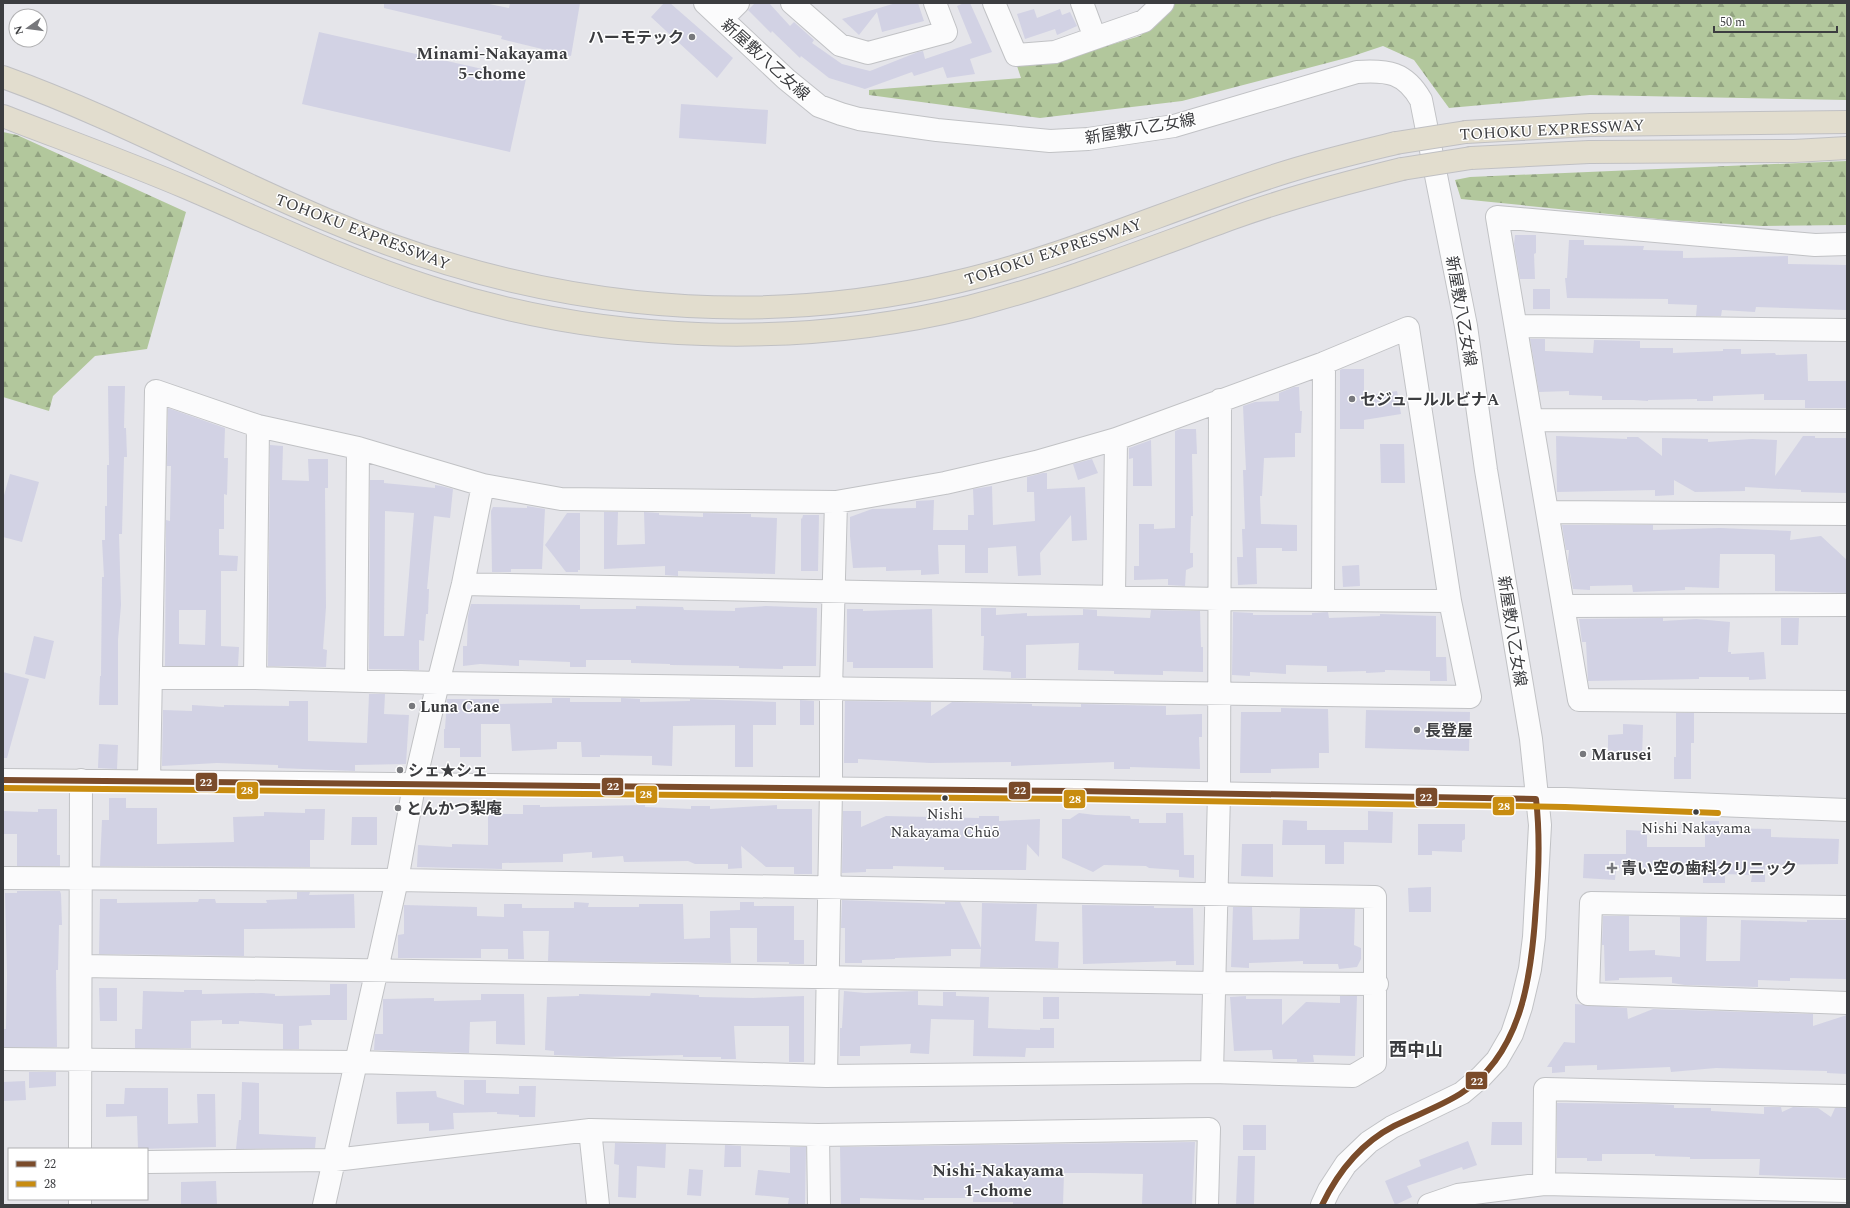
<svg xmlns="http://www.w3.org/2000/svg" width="1850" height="1208" font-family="Spectral,'Noto Sans JP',serif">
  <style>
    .forest { fill: url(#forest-firs) }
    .building { fill: #d2d2e4; fill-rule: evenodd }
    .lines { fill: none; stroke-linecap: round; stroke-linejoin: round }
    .minor-casing { stroke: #c1c2c5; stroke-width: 24 }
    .highway-casing { stroke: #c0c0c3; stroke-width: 24 }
    .minor { stroke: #fbfbfc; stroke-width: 22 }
    .highway { stroke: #e2ddce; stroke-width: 22 }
    .highway-bridge-casing { stroke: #c0c0c3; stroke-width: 24; stroke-linecap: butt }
    .highway-bridge { stroke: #e2ddce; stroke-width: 22 }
    .bus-1-casing { stroke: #fff; stroke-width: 9 }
    .bus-2-casing { stroke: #fff; stroke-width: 9 }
    .bus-1 { stroke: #7a4b2a; stroke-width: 6 }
    .bus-2 { stroke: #c88c10; stroke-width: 6 }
    .poi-dot { fill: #77787c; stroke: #fff; stroke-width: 1.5 }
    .bus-dot { fill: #3c3d40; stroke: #fff; stroke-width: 1.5 }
    .labels { text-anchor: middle; stroke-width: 3; stroke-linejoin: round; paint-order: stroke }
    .bus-label { font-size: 15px; fill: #3c3d40; stroke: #fff }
    .poi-label { font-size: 16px; font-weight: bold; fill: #3c3d40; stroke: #fff; text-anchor: start }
    .street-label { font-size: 16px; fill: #3c3d40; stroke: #fff }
    .neighbourhood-label { font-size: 17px; font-weight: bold; fill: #3c3d40; stroke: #fff }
    .quarter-label { font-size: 18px; font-weight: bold; fill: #3c3d40; stroke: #fff }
    .line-badge { stroke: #fff; stroke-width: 1.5 }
    .badge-label { font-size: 11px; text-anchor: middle; font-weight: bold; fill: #fff }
  </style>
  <defs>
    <pattern id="forest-firs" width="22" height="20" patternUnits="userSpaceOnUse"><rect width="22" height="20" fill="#b2c79c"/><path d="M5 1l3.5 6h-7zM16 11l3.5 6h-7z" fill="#92a381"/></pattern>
  </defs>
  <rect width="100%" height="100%" fill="#e5e5ea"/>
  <path class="forest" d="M1175 3H1847V100L1590 95 1449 108 1414 60 1383 46 1350 57 1182 101 1040 118 869 95V90L1021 78 1017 66 1059 60 1140 36Z
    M3 132 17 135 186 212 147 349 95 356 53 396 49 411 3 397Z
    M1847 161V225L1762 226 1668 220 1461 199 1455 180 1470 177Z"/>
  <path class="building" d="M384 3H484L509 8 510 3H580L571 56 501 39 502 36 384 8Z
    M664 3H670L733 58 717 78 651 17Z
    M755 3H769L790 26 794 22 814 40 812 43 842 64 870 71 918 52 923 51 925 59 972 43 957 6 964 3H970L992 52 970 59 975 74 947 78 943 67 914 76 912 72 865 89 829 78 801 56 800 58 772 31 771 33 748 10Z
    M896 3H918L924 21 882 32 877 12 859 35 842 19Z
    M1034 9 1037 18 1060 9 1062 15 1070 12 1077 26 1057 35 1055 29 1025 39 1017 14Z
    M319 32 526 79 510 152 302 104Z
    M681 104 768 110 766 144 679 138Z
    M1515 235H1536V253L1534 254 1535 279H1520L1514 244Z
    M1569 240H1584V245L1644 246 1643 250 1683 251V258L1788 256V264L1847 265V310L1756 307 1755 312 1722 310 1721 316H1696L1697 305 1668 304V299L1567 298 1565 278H1567Z
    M1533 289H1550V309H1533Z
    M1530 339H1545V351L1593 353 1594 340 1640 341V348H1673V353L1723 351V349H1741V354L1775 353 1776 355 1807 354 1808 381H1847V408H1805V400H1764V394L1713 396V401H1697V399L1648 400V401L1634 400H1602V396L1569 395V391L1539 392Z
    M1342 369H1364V396L1397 391 1401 414 1364 420V429H1340V370Z
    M108 386H125L124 428H126L127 457H124L122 534H119L121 605 118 640V705H99L100 676H101L102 577H104L102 540H105V506H107V465H109Z
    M1294 387H1299L1300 411H1302L1301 433H1295V457L1264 458 1262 496H1260L1261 524 1297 525V551H1282V548H1256L1257 584 1238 585 1237 557H1243L1242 529H1245L1243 470H1246L1243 406 1255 402 1279 401V393Z
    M168 408 225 428 224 458H228L227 495 224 494V529H219V555L238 556 237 571H221V646L239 647 238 666H165L166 520 170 521 171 466H167ZM179 610H206L205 645 179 644Z
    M1180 429H1196L1197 454H1192L1193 516H1191L1190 553H1193V567L1186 570 1185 586 1168 585V579L1134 580V566H1139V524H1154V529L1175 528V431Z
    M1556 436 1627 439V437H1638L1662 456V438L1708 439V442L1752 439 1777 440 1775 476 1803 436H1815V438H1847V493L1801 492V490L1745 487V491L1695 492 1674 480V495L1655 496V490L1557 492Z
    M1151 440 1152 486H1133V458L1129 459V448Z
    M1380 444H1404L1405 483H1381Z
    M270 445 283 446 282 480 309 481 308 459H328V488H325L326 607 323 649 327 650 326 667 268 666Z
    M1092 459 1098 473 1078 480 1073 464Z
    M1043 473H1047V489L1085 487 1087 540 1072 541 1071 515 1040 553 1041 575 1018 576 1016 546 988 548V573H965V545H938L939 574 921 575V570L886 571V567L853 568 850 536V517L872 509 916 508V501L934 500 933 530H968V515H974L973 489 992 486 993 525 1035 521 1034 492H1027V477Z
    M10 474 39 482 22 542 3 537V499Z
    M370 480H384V483L435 488V485L441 486 453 489 450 518 434 516 427 589H429L428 614H426L424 641 419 640V670L369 669ZM385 511 414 513 404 636H384Z
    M527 506 545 509 542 569H511V572H492L491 511 493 507 527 508Z
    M604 512H618L617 545 645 544 644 512 659 513V515L703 517V513L751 514V517L777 518 775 574 678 571V576L665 575V566L604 569Z
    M567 513H580V570H578V572H566L545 545Z
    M803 515H819L818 571H801V518L802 519Z
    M1562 525H1653V530L1720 528 1791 531 1790 540 1821 536 1847 560V593L1775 591V555L1773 554H1720L1719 588 1685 587V590L1633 592 1632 585 1590 586V590L1573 589 1568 561 1569 550H1566Z
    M1359 565 1360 586 1343 587 1342 566Z
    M471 604 580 605V609H636V606L683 607 684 610 735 611V608L766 606 817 608 816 666H783V669L739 668V666L670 665V664L631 663V660H586V667H570V662L519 660V666L480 664 463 666V646H467L468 616Z
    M981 608H996V615L1027 613V616L1083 615V609L1097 610V616L1150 618 1151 610 1200 611 1201 647H1203V672L1163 671V675L1114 674V671L1078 670 1079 643 1026 645V678H1011V672L983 670 984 636H981Z
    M847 609H863V611L932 609 933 668H853V662H847Z
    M1233 612 1253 613V615H1312V613L1328 612 1329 618 1380 616V614L1436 616V657H1446L1447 681H1430V671L1385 670V672L1366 673V671L1327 672V666L1286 665V674L1250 672V676L1232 675Z
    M1663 618V621L1696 619 1730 622 1728 652H1731V654L1764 652 1766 679 1749 680V677H1699V679L1588 681 1586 642H1582L1579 619Z
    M1781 618H1799L1798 645H1781Z
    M34 636 54 641 45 679 25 674Z
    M3 672 29 679 7 758H3Z
    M369 694H385L384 714 409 715 406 764 355 765V771L278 768V765L217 763 162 766 163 710 192 711V705L224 707V705L289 706V701H308V741L367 743Z
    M552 698H570V702H621V698L640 699V702L690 701V699L776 702V725H753V767H735V725L673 726 672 766 652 765V756L600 755V757H582L581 742H557V749L512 751 510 724H481V757H460V748H444V729H445L447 699H499V704L552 703Z
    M800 700 814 701V725H800Z
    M845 701 931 702V716L952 702 1032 704V706L1081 707V704L1166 706V715L1202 714V737H1199L1200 769 1130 767V769H1114V762L1011 766V762L930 763 858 759V763H844Z
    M1281 708 1328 709 1329 753H1319V768L1271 769V773H1240L1241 712H1281Z
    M1366 710 1470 712 1469 751 1365 748Z
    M1676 713H1694V743H1691V779H1674V757H1676Z
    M1623 724 1643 725 1642 759 1608 758V735L1623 734Z
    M99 744 118 745 117 769 98 768Z
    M109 798H126V808H157V844L234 842 233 817 264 816V812L305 813V809H325L324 840H310V867L100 866 102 820H109Z
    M523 805H540V807L645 805V807L691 809V806H710V809L777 805V809H812V874H794V867H766L741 846 742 868 728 869V864H695L688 861 624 862 623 856 592 858V852L563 854V862L502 863V869L417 867 418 845 452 847V844L488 845V814H523Z
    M38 809H57V855H60V866H17V834H3V811L38 812Z
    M843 811H861V827L886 816 979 818V816H999V821L1040 819 1039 857 1027 844 1026 870H944V867L893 866V869H866V872L842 873Z
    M1368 811 1393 812 1392 843 1344 842V864H1325V845H1282L1283 820 1307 821V830H1368Z
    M1079 813 1095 815 1130 816 1131 819H1139V823H1166V813H1183L1184 855H1194V878L1179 877V870L1149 868 1146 866 1104 865 1093 872 1062 858V819H1070Z
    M352 817H377V845H351Z
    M1705 821H1719V828L1771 829V837L1839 839 1838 864 1765 865V882H1751L1752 875 1725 874V883H1703V873L1662 874V869L1616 868 1615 880 1583 878 1584 854H1626V830L1647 831V847H1705Z
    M1418 824H1465V839L1462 841V852L1432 851V855H1418Z
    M1242 844H1273V877L1241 876Z
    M1431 887V912H1409L1408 888Z
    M17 891H60L61 894 62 925H59L58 970H56L57 1047H3V1029H6L7 976 5 893H17Z
    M297 892H310L309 895 354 894 355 928 244 929V956L99 954 100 899H117V903L198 902 199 899H215L216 903H267L266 900 297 899Z
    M842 900 945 904V902H960L981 948 982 903 1037 904 1035 941 1059 942 1058 968 980 967 981 949H951V956L895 958V959L862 960V963H845V928H841Z
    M574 902 589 903 588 907H639V904H683L684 939 710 938V911L740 910V902H754V906H794V940H804V964H789V962H757V928H730L731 963 548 961 549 931H523L524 959H508V949H481V958H398V935L404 934V905L477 907V916L504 917V904H522V908H574Z
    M1082 905 1154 906V908H1193L1194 965H1176V961L1083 964Z
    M1233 907H1252L1253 940 1299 939 1300 908 1355 909 1354 945 1361 948V959L1357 967 1339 969 1338 964H1303V961L1249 963V968L1231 967Z
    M1603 916H1629V951L1655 950V955L1680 957V917H1707L1706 961H1740L1741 920 1807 922V920H1847V979L1790 978V981L1758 980V987L1685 985 1672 983V977L1619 978V980L1605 981 1604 945H1602Z
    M330 984H347V1020H311L312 1025 299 1026V1049H283V1024L239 1021V1024H222V1020L191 1021V1048H135V1029H142L143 991 184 992V990H202V994L262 993 275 994V996L330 995Z
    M99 988H117V1021H100Z
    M844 991 865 993 918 991V1005L943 1006V992H956V996L989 997 988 1028 1040 1030V1028H1054V1048H1026L1025 1057 973 1056 974 1020 931 1019 929 1054 910 1053 911 1044 860 1046V1056H840V1028H842Z
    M651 993 699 995V997L753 998 804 996V1062H789V1026H734L736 1059H721V1057H683V1055L602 1057 554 1055V1051L545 1050 547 997 579 996V994L650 996Z
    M481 994H524L525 1045 496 1044V1021L470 1022 469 1053 374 1050 375 1034H383V999L434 998V1001L481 1000Z
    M1246 996V999H1282V1025L1306 1002 1340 1003V996H1357L1355 1056 1313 1055 1314 1062H1297V1059H1273L1272 1050 1234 1051 1230 997Z
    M1043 997H1059V1019H1043Z
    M1575 1004 1627 1008 1628 1019 1653 1009 1813 1014V1026L1847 1015V1074L1827 1073V1071L1716 1068 1671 1072 1670 1067 1597 1070V1065L1565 1066V1072L1552 1073V1067H1547L1564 1042 1575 1043Z
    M29 1072H56V1086L29 1088Z
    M464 1080H486V1093L519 1094V1086H536L535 1117H519V1115L497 1114V1112L453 1113 454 1129 429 1131V1123L397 1124 396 1092 436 1091 437 1097 464 1105Z
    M25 1081 26 1100 3 1101V1082Z
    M242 1082 259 1083V1134L316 1137 315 1148 236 1149 239 1120H241Z
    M125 1088H168V1124L198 1123 197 1094H215L216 1147 138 1149 137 1116 106 1117V1104H124Z
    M1557 1103 1656 1104 1674 1105V1108H1711V1111L1764 1114V1107H1781L1782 1112 1793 1107 1818 1108 1831 1117 1835 1108H1847V1178L1759 1175 1760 1159H1690V1157L1655 1156V1154H1602V1161H1587V1158H1557Z
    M1492 1122H1522V1145H1491Z
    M1243 1125H1266V1150H1243Z
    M1468 1141 1477 1165 1463 1170 1462 1167 1407 1186 1412 1197 1395 1205 1385 1181 1421 1166 1419 1160Z
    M1195 1142 1192 1205H1142L1143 1174 1090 1173H1064L1063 1205H1013V1202H973V1198H924V1200L860 1198V1204H841L840 1147Z
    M615 1143 666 1144 665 1168 637 1166 636 1198 618 1197 619 1165 614 1164Z
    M725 1145 741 1146V1167H724Z
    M790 1147H806L805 1205 788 1204 789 1198 755 1195 758 1170 790 1173Z
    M1238 1156H1255L1254 1205H1236Z
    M689 1169 703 1170 701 1196 687 1195Z
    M216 1181 217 1205H181V1182Z"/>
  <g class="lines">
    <g class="minor-casing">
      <path id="minor" d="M705 3 786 79 819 106 841 114 859 119 937 130 1050 141 1088 139 1174 126 1357 72C1388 70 1405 72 1421 100L1466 326 1486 470 1531 739 1540 825 1534 937 1530 969 1521 1007 1512 1034 1497 1060 1481 1077 1462 1093 1392 1127 1369 1142 1346 1164 1329 1190 1322 1205
        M792 3 840 45 868 53 946 32 935 3
        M994 3 1016 55 1055 52 1095 38 1144 21 1163 3
        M1082 3 1095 38
        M722 19 738 3
        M1847 244 1815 245 1497 217 1579 700 1847 702
        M1516 326 1847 330
        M1532 420 1847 421
        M1548 512 1847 514
        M463 584 1219 599 1450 601
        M1114 595 1116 439
        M1323 599 1324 363
        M1563 606 1847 605
        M255 678 258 426
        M356 680 358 448
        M3 780 1076 791 1565 799 1847 810
        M149 781 156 391 258 426 358 448 483 485 561 499 836 502 945 483 1036 462 1116 439 1324 363 1408 328 1450 601 1470 697 438 683 255 678H151
        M3 878 397 880 1375 897V1063L1353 1076 1212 1072 826 1076 355 1062 3 1059
        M1847 907 1591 903 1588 994 1847 1003
        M81 966 1213 983 1377 984
        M1212 1072 1219 794 1220 400
        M826 1076 831 788V689L836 502
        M590 1130 598 1205
        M818 1135 819 1205
        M80 1149 81 780
        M147 1162 335 1160 590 1130 818 1135 1209 1129 1207 1205
        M1544 1184 1545 1089 1847 1096
        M80 1205V1199
        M324 1205 397 880 414 786 438 683 463 584 483 485
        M1429 1205 1458 1195 1544 1184 1847 1191"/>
    </g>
    <g class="highway-casing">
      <path id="highway" d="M3 77C114 117 217 173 325 219 526 305 742 333 956 282 1073 255 1182 203 1296 169 1329 159 1363 151 1396 143
        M3 116C65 140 126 162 187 188 271 224 352 263 439 290 607 343 798 349 969 307 1059 284 1145 250 1233 218 1288 198 1345 183 1402 169
        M1466 132 1590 125 1847 122
        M1471 158 1589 152 1794 151 1847 148"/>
    </g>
    <use href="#minor" class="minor"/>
    <use href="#highway" class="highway"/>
    <g class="highway-bridge-casing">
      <path id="highway-bridge" d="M1396 143 1466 132
        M1402 169 1471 158"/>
    </g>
    <use href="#highway-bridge" class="highway-bridge"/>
    <g class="bus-1-casing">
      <path id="bus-1" d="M3 780 1076 791 1536 799C1540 834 1539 870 1536 905 1532 973 1523 1054 1460 1094 1439 1107 1416 1115 1394 1126 1361 1143 1338 1172 1322 1205"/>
    </g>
    <g class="bus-2-casing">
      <path id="bus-2" d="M3 788 1076 799 1565 807 1718 813"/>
    </g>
    <use href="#bus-1" class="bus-1"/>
    <use href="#bus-2" class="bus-2"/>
  </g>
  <g class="poi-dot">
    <circle cx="692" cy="37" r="4"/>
    <circle cx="1352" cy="399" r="4"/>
    <circle cx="412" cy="706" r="4"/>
    <circle cx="1417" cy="730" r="4"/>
    <circle cx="1583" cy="754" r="4"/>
    <circle cx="400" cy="770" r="4"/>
    <circle cx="398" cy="808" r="4"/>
    <path d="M1610 862h4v4h4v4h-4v4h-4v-4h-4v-4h4z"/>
  </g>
  <g class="bus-dot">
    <circle cx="945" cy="798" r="3.5"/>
    <circle cx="1696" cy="812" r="3.5"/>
  </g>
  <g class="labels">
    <g class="bus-label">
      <text x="945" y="819">Nishi<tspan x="945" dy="18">Nakayama Chūō</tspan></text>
      <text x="1696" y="833">Nishi Nakayama</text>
    </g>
    <g class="poi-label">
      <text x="684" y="43" text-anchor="end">ハーモテック</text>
      <text x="1360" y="405">セジュールルビナA</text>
      <text x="420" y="712">Luna Cane</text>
      <text x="1425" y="736">長登屋</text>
      <text x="1591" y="760">Marusei</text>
      <text x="408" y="776">シェ★シェ</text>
      <text x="406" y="814">とんかつ梨庵</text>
      <text x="1621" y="874">青い空の歯科クリニック</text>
    </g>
    <g class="street-label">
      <text transform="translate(766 59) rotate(42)" y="6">新屋敷八乙女線</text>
      <text transform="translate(1140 128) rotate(-10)" y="6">新屋敷八乙女線</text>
      <text transform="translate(1552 129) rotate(-3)" y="6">TOHOKU EXPRESSWAY</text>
      <text transform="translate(363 231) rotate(21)" y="6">TOHOKU EXPRESSWAY</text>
      <text transform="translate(1053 251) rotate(-18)" y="6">TOHOKU EXPRESSWAY</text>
      <text transform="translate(1462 311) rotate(80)" y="6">新屋敷八乙女線</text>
      <text transform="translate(1513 631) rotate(81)" y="6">新屋敷八乙女線</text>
    </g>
    <g class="neighbourhood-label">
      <text x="492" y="59">Minami-Nakayama<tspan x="492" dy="20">5-chome</tspan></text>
      <text x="998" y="1176">Nishi-Nakayama<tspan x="998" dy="20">1-chome</tspan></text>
    </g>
    <g class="quarter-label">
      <text x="1416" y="1056">西中山</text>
    </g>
  </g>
  <g class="line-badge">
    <rect x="195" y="772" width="23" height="20" rx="4" fill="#7a4b2a"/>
    <rect x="601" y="777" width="23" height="19" rx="4" fill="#7a4b2a"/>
    <rect x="1008" y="781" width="23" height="19" rx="4" fill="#7a4b2a"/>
    <rect x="236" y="781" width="23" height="19" rx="4" fill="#c88c10"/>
    <rect x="635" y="785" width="23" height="19" rx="4" fill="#c88c10"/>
    <rect x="1415" y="787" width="23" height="20" rx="4" fill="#7a4b2a"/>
    <rect x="1063" y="789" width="23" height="20" rx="4" fill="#c88c10"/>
    <rect x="1492" y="796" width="23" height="20" rx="4" fill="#c88c10"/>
    <rect x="1465" y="1071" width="23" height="19" rx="4" fill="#7a4b2a"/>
  </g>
  <g class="badge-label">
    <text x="206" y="786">22</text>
    <text x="613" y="790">22</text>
    <text x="1020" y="794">22</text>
    <text x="247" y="794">28</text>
    <text x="646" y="798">28</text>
    <text x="1426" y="801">22</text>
    <text x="1075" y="803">28</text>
    <text x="1504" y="810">28</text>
    <text x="1477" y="1085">22</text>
  </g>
  <rect width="1850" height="1208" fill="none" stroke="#3c3d40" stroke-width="8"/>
  <rect x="8" y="1148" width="140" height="52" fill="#ffffff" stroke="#b1b1b3"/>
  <rect x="16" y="1161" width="20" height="6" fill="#7a4b2a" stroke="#b1b1b3"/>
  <text x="44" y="1168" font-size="12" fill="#3c3d40">22</text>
  <rect x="16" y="1181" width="20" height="6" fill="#c88c10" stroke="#b1b1b3"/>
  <text x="44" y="1188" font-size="12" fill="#3c3d40">28</text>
  <g transform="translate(28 28) rotate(256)"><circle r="19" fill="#ffffff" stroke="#b1b1b3"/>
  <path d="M0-3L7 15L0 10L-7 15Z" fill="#77787c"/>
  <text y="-6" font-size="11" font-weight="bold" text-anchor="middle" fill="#3c3d40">N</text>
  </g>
  <path d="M1714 26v6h123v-6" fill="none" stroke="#3c3d40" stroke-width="2"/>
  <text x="1720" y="26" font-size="12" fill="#3c3d40" stroke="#ffffff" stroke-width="3" paint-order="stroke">50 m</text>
</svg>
